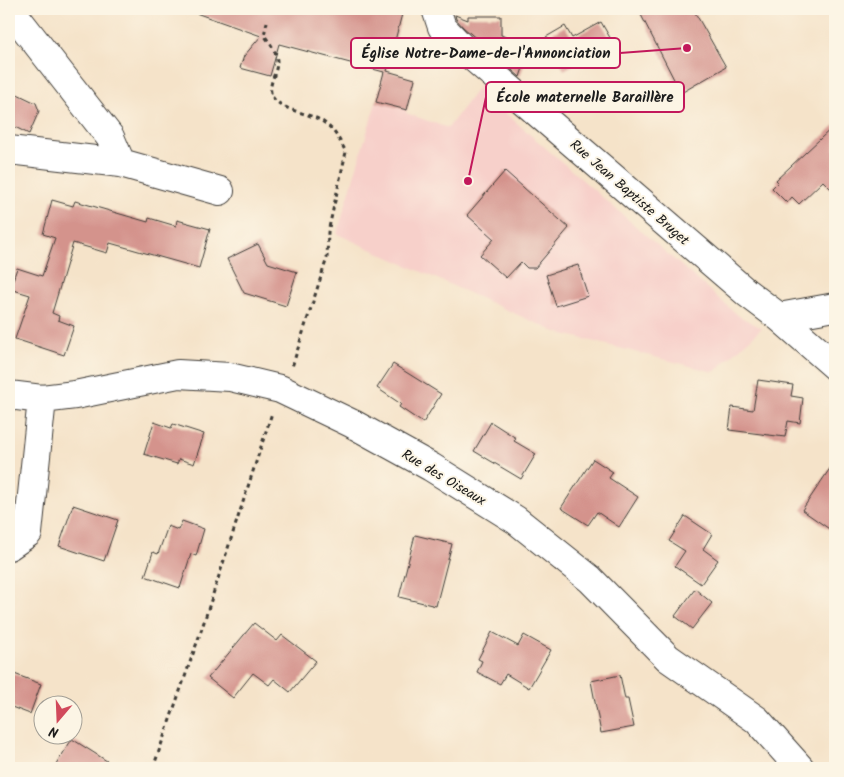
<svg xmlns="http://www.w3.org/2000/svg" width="844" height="777" font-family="Kalam,sans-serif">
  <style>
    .built { fill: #f7d0ca }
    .building { fill: #d4938c }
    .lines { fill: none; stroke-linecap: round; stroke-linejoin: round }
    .street-casing { stroke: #3d3a36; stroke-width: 30 }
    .path { stroke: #3d3a36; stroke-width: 3; stroke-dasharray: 4 4; stroke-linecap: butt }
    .street { stroke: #fff; stroke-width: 28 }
    .labels { text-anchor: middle; stroke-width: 4; stroke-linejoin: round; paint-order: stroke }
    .street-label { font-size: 14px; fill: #1c1c1c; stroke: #fcf5e5 }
    .leader { fill: none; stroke: #c2185b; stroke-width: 2 }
    .callout-dot { fill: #c2185b; stroke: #fcf5e5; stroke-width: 2 }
    .callout { fill: #fcf5e5; stroke: #c2185b; stroke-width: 2 }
    .callout-label { font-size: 15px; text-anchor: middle; font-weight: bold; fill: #1c1c1c }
  </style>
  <rect width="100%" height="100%" fill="#fcf5e5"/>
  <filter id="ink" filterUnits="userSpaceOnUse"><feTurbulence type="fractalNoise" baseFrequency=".02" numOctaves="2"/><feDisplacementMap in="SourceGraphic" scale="10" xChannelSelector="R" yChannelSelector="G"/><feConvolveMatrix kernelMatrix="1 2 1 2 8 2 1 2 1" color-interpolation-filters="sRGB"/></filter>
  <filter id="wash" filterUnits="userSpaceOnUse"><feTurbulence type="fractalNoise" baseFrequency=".0096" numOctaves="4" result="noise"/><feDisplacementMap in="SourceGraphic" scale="20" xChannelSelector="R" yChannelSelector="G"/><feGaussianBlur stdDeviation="1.12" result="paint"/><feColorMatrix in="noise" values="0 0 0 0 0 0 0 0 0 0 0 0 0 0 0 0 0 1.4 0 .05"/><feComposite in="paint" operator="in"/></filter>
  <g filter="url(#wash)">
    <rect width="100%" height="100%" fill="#f5e3c9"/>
    <path class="built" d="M482 82 495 104 739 316 762 328 714 372 556 332 337 234 376 102 407 110 406 113 448 128Z"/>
    <g id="blocks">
      <path class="building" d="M193 9H381L402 14 387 71 415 79 407 110 376 102 384 72 279 44 270 76 240 68 244 56 261 36 193 12Z
        M638 9H693L726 67 681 93Z
        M455 15 468 20V16H501V35L530 47 520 77 463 27 456 19Z
        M601 22 613 43 564 70 546 37 565 26 572 38Z
        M9 90 36 103 39 111 29 134 9 124Z
        M835 125V193L823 181 799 204 792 197 787 203 772 188 778 182 776 180Z
        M505 171 569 228 535 268H527L521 262 506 278 480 255 494 239 467 215Z
        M52 200 73 206 75 201 148 222 149 218 176 226 177 220 210 229 199 268 110 243 107 253 73 243 52 313 59 316 58 320 74 326 64 355 15 339 30 295 10 289 17 268 42 276 55 238 43 234Z
        M258 244 268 263 297 272 286 306 244 293 227 259Z
        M578 265 588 296 556 306 546 275Z
        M393 364 441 394 423 423 399 407 401 404 377 388Z
        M758 380 793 385 791 396 803 398 800 423 788 421 785 437 729 430 732 407 753 410Z
        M154 422 171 428 173 424 204 434 194 464 179 459 177 464 144 454Z
        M491 422 516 438 514 441 536 454 521 479 474 451Z
        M593 459 613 472 609 478 638 497 619 527 597 512 588 525 561 508Z
        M835 461V533L802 510Z
        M73 505 118 520 104 561 59 546Z
        M685 516 712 534 703 549 718 560 701 584 675 566 685 551 669 541Z
        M182 521 204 529 196 556 191 554 180 588 145 576 153 552 158 554 168 526 178 530Z
        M415 535 452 544 436 606 399 597Z
        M695 589 712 603 692 629 675 616Z
        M254 623 277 641 282 635 316 661 290 692 274 679 269 685 253 673 233 698 208 678Z
        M492 632 518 646 524 635 551 650 529 688 506 674 500 684 477 672 482 661 478 659Z
        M9 672 41 684 30 714 9 706Z
        M620 675 625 699H628L634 727 601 733 591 681Z
        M72 739 118 768H54Z"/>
    </g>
  </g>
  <g filter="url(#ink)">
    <use href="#blocks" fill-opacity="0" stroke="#3d3a36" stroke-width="1"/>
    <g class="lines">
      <g class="street-casing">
        <path id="street" d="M12 9 20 22 110 137 121 163
          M436 9 442 27 460 46 747 293 779 317 835 366
          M9 150 121 163 220 191
          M779 317 835 307
          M9 395 42 399 75 395 178 374 230 377 280 389 353 424 431 467 516 520 590 579 668 658 757 720 800 768
          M9 546 28 533 42 399"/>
      </g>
      <path class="path" d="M267 22 264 35C270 43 277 52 277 62 277 75 265 87 274 99 287 113 311 112 326 124 335 131 340 141 346 152L328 232 327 258 292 367
        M153 768 201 631 272 413"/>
      <use href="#street" class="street"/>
    </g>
  </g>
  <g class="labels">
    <g class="street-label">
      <text transform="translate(630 192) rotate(41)" y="5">Rue Jean Baptiste Bruget</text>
      <text transform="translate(444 477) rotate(31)" y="5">Rue des Oiseaux</text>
    </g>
  </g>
  <path class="leader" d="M687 48L620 53M468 181L486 97"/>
  <g class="callout-dot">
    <circle cx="687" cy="48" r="5"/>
    <circle cx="468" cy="181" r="5"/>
  </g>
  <g class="callout">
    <rect x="351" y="38" width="269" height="30" rx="5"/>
    <rect x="486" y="82" width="198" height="30" rx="5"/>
  </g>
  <g class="callout-label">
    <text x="486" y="58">Église Notre-Dame-de-l'Annonciation</text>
    <text x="585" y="102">École maternelle Baraillère</text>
  </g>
  <rect width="844" height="777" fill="none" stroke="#fcf5e5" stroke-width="30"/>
  <g transform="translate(58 720) rotate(199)"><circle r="24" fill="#fcf5e5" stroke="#a29e95"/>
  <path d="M0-4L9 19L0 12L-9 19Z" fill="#d1495b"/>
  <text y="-8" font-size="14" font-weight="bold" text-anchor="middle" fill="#1c1c1c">N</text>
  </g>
</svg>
